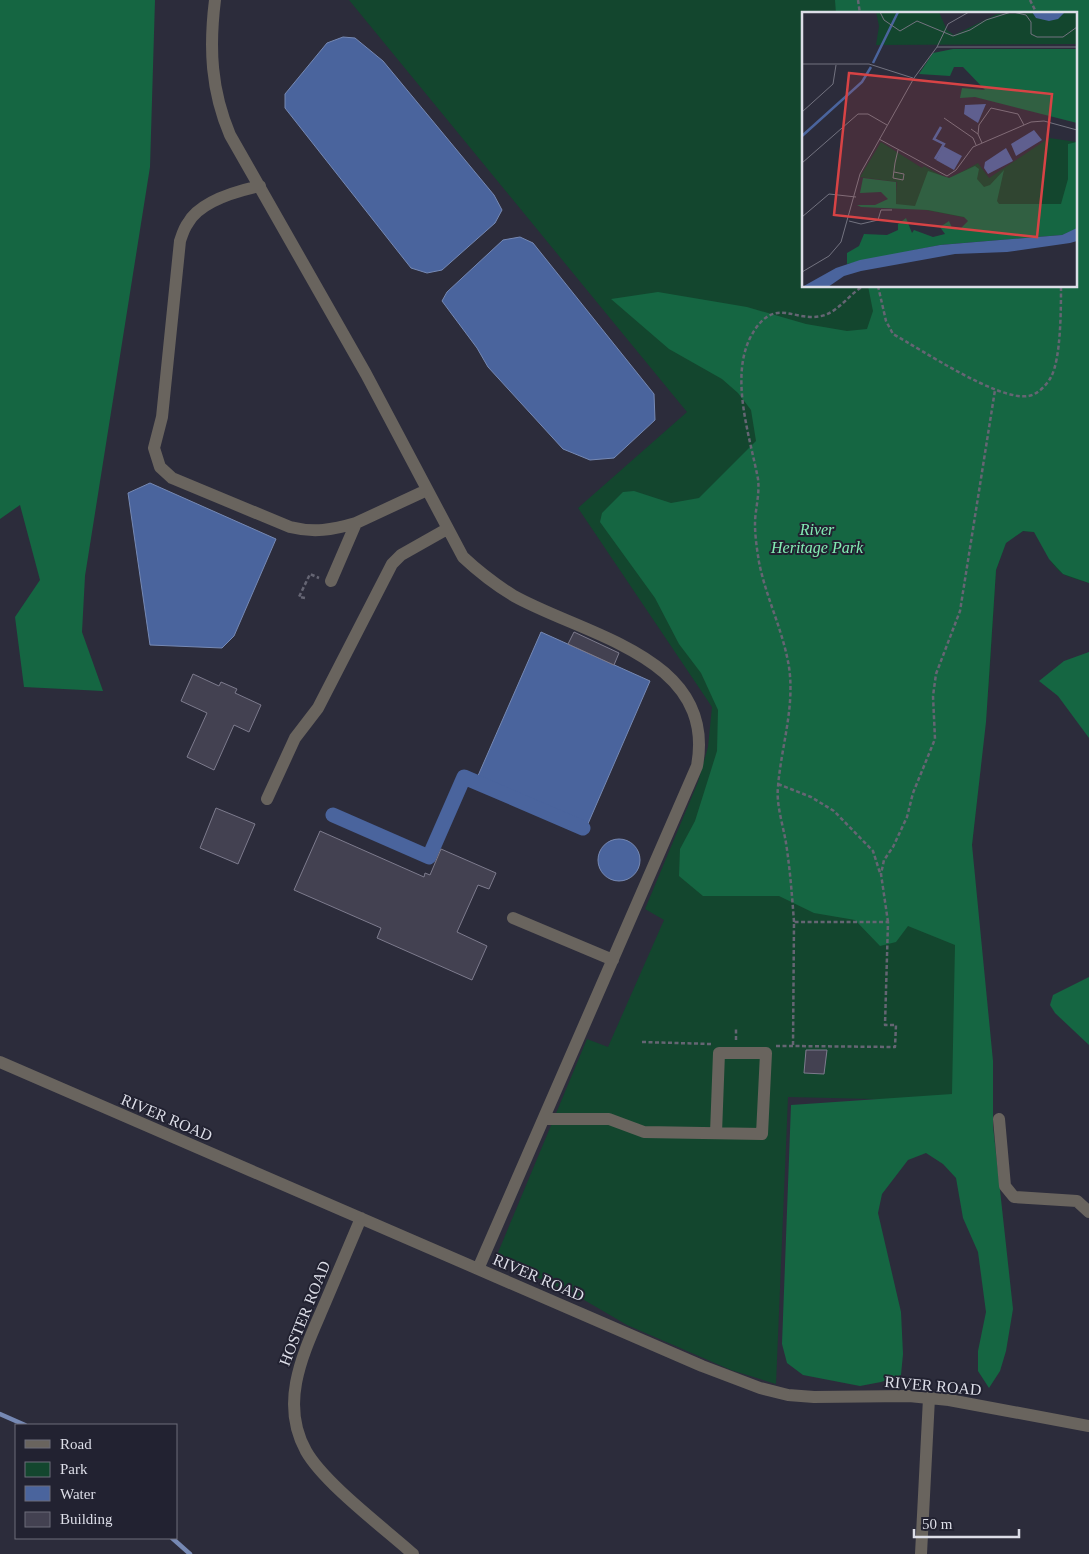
<svg xmlns="http://www.w3.org/2000/svg" width="1089" height="1554" font-family="Georgia,serif">
  <style>
    .green { fill: #13462e; fill-rule: evenodd }
    .forest { fill: #156642 }
    .water { fill: #4a649d; stroke: #7689b4 }
    .lines { fill: none; stroke-linecap: round; stroke-linejoin: round }
    .stream { stroke: #7689b4; stroke-width: 4.5 }
    .canal { stroke: #4a649d; stroke-width: 15 }
    .building { fill: #434151; stroke: #7d7b8d }
    .path { stroke: #656573; stroke-width: 2.5; stroke-dasharray: 4 2.5; stroke-linecap: butt }
    .minor { stroke: #69645e; stroke-width: 12 }
    .labels { text-anchor: middle; stroke-width: 4; stroke-linejoin: round; paint-order: stroke }
    .park-label { font-size: 16px; font-style: italic; fill: #84ecb4; stroke: #222231 }
    .street-label { font-size: 16px; fill: #dddee8; stroke: #222231 }
    .inset-river { fill: none; stroke: #4a649d; stroke-width: 2.5 }
    .inset-road { fill: none; stroke: #737380; stroke-width: 1 }
    .view { fill: #d74345; fill-opacity: 0.15; stroke: #d74345; stroke-width: 2.5 }
    .inset-edge { fill: none; stroke: #dddee8; stroke-width: 2.5 }
  </style>
  <rect width="100%" height="100%" fill="#2c2c3b"/>
  <path class="green" d="M349 0H1074L1089 64V583C1081 580 1070 578 1063 574 1048 564 1045 545 1034 532L1023 531 1006 542 996 570 989 682 972 845 958 1101 788 1097 776 1384 731 1370 627 1325 579 1297 512 1266 497 1255 587 1039 608 1047 664 920 645 909 698 782 708 747 712 707 578 508 687 412ZM803 14H1075V286H803Z"/>
  <path class="forest" d="M0 0H155L150 167 85 576 82 632 103 691 24 687 15 617 40 580 20 505 0 519Z
    M835 0H1089V583L1063 574 1049 559 1034 532 1023 531 1006 543 996 570 986 722 972 845 993 1061V1126L1013 1309 1006 1351 1000 1371 989 1388 978 1371V1351L986 1312 978 1252 963 1218 956 1178 943 1164 926 1153 908 1160 882 1194 878 1213 901 1312 903 1354 901 1375 881 1382 860 1386 803 1375 787 1363 782 1344 791 1105 952 1094 955 945 908 926 896 942 880 946 855 920 814 913 779 896H703L679 876 680 849 695 821 717 751 718 710 701 673 679 644 655 598 600 522 602 513 623 492 634 491 671 503 699 498 756 441 751 410 738 393 722 379 669 349 611 299 658 292 747 307 806 324 847 331 867 329 873 311 868 286H1075V14H836Z
    M1089 652V738L1058 696 1039 681 1064 661Z
    M1089 977V1045L1055 1013 1050 1005 1053 995Z"/>
  <path class="water" d="M343 37 355 38 383 61 494 195 502 210 495 223 442 270 427 273 411 268 285 108V94L327 43Z
    M520 237 533 243 654 394 655 420 614 458 590 460 563 449 488 367 477 348 442 301 447 292 503 240Z
    M150 483 276 539 234 636 222 648 150 645 128 493Z
    M541 632 650 681 587 826 477 778Z
    M598 860a21 21 0 1 1 42 0a21 21 0 1 1-42 0Z"/>
  <g class="lines">
    <path class="stream" d="M0 1414 25 1425
      M172 1538 190 1554"/>
    <path class="canal" d="M333 815 429 857 464 777 583 828"/>
  </g>
  <path class="building" d="M574 632 619 653 614 665 568 644Z
    M193 674 219 686 221 682 237 689 235 693 261 705 249 732 234 725 214 770 187 757 207 713 181 701Z
    M216 808 255 824 238 864 200 848Z
    M320 831 424 877 425 873 430 875 441 849 496 873 489 889 478 885 457 932 487 946 472 980 377 938 381 928 294 890Z
    M806 1050H827L824 1074 804 1073Z"/>
  <g class="lines">
    <path class="path" d="M858 0 860 14
      M1030 0 1037 14
      M878 286 886 321 893 334C922 350 998 401 1028 396 1037 395 1047 385 1051 377 1061 359 1061 308 1061 286
      M305 598 299 597 310 574 319 578
      M778 784 811 797 834 811 873 851 880 873
      M794 922C792 895 790 869 786 843 783 825 776 804 778 787 781 747 795 708 789 667 783 630 766 598 759 562 757 550 755 536 755 524 755 510 760 494 758 479 750 437 730 379 750 338 774 292 795 325 825 315 841 309 850 293 864 286
      M888 922 881 874 884 860 893 847 907 817 913 793 935 739 933 696 936 674 960 611 995 390
      M736 1040V1028
      M642 1042 711 1044
      M776 1046H793L895 1047 896 1025H885L888 922H794L793 1046"/>
    <path class="minor" d="M215 0C209 48 211 90 230 135L366 374 463 557C479 572 496 585 514 596 586 636 717 657 697 766L478 1269
      M260 186C237 191 200 201 188 223 184 228 182 235 180 241L162 417 154 448 160 467 172 478 290 527C314 533 332 530 356 523
      M331 581 356 523 427 490
      M267 799 295 738 318 708 392 564 401 555 447 529
      M513 918 613 960
      M0 1062 702 1366 760 1388 788 1395 814 1397 909 1396 949 1400 1089 1426
      M544 1119H609L644 1132 762 1134 766 1053H719L716 1133
      M999 1119 1005 1186 1014 1197 1077 1201 1089 1212
      M361 1218C349 1247 337 1275 325 1303 305 1350 278 1401 306 1451 324 1483 384 1528 413 1554
      M921 1554 929 1398"/>
  </g>
  <g class="labels">
    <g class="park-label">
      <text x="817" y="535">River<tspan x="817" dy="18">Heritage Park</tspan></text>
    </g>
    <g class="street-label">
      <text transform="translate(167 1117) rotate(23)" y="6">RIVER ROAD</text>
      <text transform="translate(539 1277) rotate(23)" y="6">RIVER ROAD</text>
      <text transform="translate(304 1313) rotate(-68)" y="6">HOSTER ROAD</text>
      <text transform="translate(933 1385) rotate(5)" y="6">RIVER ROAD</text>
    </g>
  </g>
  <g transform="translate(802 12)">
    <rect width="275" height="275" fill="#2c2c3b"/>
    <path d="M74 0H137L145 18 152 23 195 2 275 0V32L74 33 77 14ZM247 126 275 130V206L147 232 150 216 158 217 166 210 165 206 93 192 95 170 58 165 79 130 120 156 122 154 142 165 148 166 176 151 187 166Z" fill="#13462e"/>
    <path d="M151 37H275V111L173 85 158 86 160 76 183 78 161 55H152L148 64 117 62 131 41ZM275 130V216L272 218 260 223 138 233 45 252V241L57 234 62 222 85 223 96 218V212L104 206 110 221 112 218 131 225 143 222 138 215 147 209 150 216 157 218 166 209 162 205 126 198 59 195 55 193H73L86 187 79 180 58 181 61 166 94 170V192L113 194 126 159 147 166 173 154 177 157 175 167 182 175 188 173 202 158 195 189 197 192H259L266 167V132Z" fill="#156642"/>
    <path d="M230 0H263L256 7 247 9 234 6ZM184 92 176 111 162 102 163 93ZM232 118 240 128 214 144 209 132ZM141 134 160 144 152 158 134 148ZM204 136 211 149 186 162 182 156 183 150ZM275 216V229L268 231 205 240 153 242 59 259 42 264 26 275H0L34 256 58 248 138 233 260 223Z" fill="#4a649d"/>
    <path class="inset-river" d="M71 51 96 0M0 124 60 70 69 55M133 147 142 132 132 127 139 115"/>
    <path class="inset-road" d="M78 0 82 8 98 19 115 9 151 24 168 18 184 8 209 0M211 0 224 3 229 10V22L235 25H261L275 15M135 35H275M135 35 146 12 167 0M0 52H67L111 66M0 100 31 72 34 53M142 106 171 126 174 133M169 117 176 122 180 131M176 122 177 113 189 96 216 102 222 113M77 127 145 164 154 158 171 135 229 110 242 109 275 118M0 151 56 102H66L85 113M92 160 102 162 101 168 91 166 93 151 96 138M0 205 27 182 54 185M47 209 59 212 76 208 79 198H90M0 260 27 244 39 230 58 162 112 66 135 35"/>
    <path class="view" d="M47 61 250 82 235 225 32 203Z"/>
    <rect width="275" height="275" class="inset-edge"/>
  </g>
  <rect x="15" y="1424" width="162" height="115" fill="#222231" stroke="#6d6d7a"/>
  <rect x="25" y="1440" width="25" height="8" fill="#69645e" stroke="#6d6d7a"/>
  <text x="60" y="1449" font-size="15" fill="#dddee8">Road</text>
  <rect x="25" y="1462" width="25" height="15" fill="#13462e" stroke="#6d6d7a"/>
  <text x="60" y="1474" font-size="15" fill="#dddee8">Park</text>
  <rect x="25" y="1486" width="25" height="15" fill="#4a649d" stroke="#6d6d7a"/>
  <text x="60" y="1499" font-size="15" fill="#dddee8">Water</text>
  <rect x="25" y="1512" width="25" height="15" fill="#434151" stroke="#6d6d7a"/>
  <text x="60" y="1524" font-size="15" fill="#dddee8">Building</text>
  <path d="M914 1529v8h105v-8" fill="none" stroke="#dddee8" stroke-width="2.5"/>
  <text x="922" y="1529" font-size="15" fill="#dddee8" stroke="#222231" stroke-width="4" paint-order="stroke">50 m</text>
</svg>
